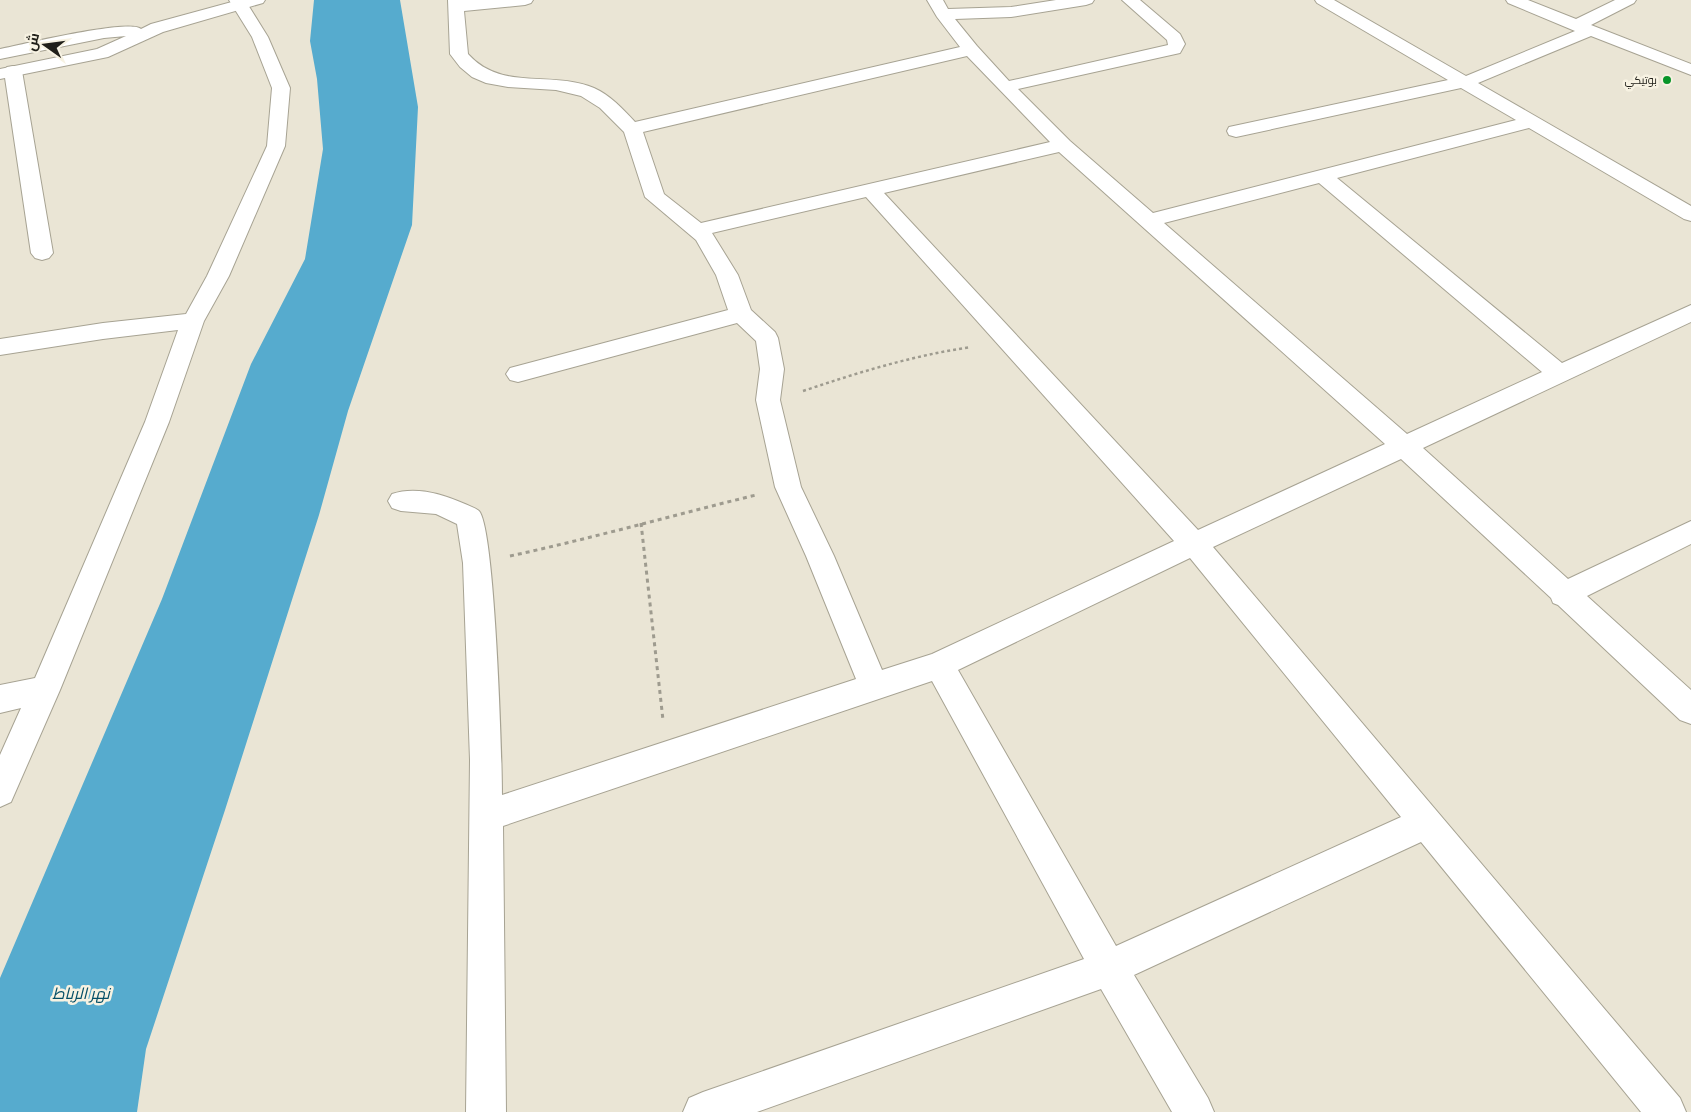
<svg xmlns="http://www.w3.org/2000/svg" width="1691" height="1112" font-family="Barlow,Cairo,sans-serif">
  <style>
    .water { fill: #56abce }
    .lines { fill: none; stroke-linecap: round; stroke-linejoin: round }
    .minor-casing { stroke: #a7a393; stroke-width: 2 }
    .major-casing { stroke: #a7a393; stroke-width: 2 }
    .path-far1 { stroke: #9e9b8f; stroke-width: 2.5; stroke-dasharray: 3 3; stroke-linecap: butt }
    .path { stroke: #9e9b8f; stroke-width: 3; stroke-dasharray: 4 4; stroke-linecap: butt }
    .minor { fill: #fff; fill-rule: evenodd }
    .major { fill: #fff; fill-rule: evenodd }
    .poi-dot { fill: #079428; stroke: #f7f2e2; stroke-width: 2 }
    .labels { text-anchor: middle; stroke-width: 5; stroke-linejoin: round; paint-order: stroke }
    .far-poi-label { font-size: 11px; fill: #201f19; stroke: #f7f2e2; text-anchor: end }
    .near-water-label { font-size: 16px; font-style: italic; fill: #044f67; stroke: #f7f2e2 }
  </style>
  <rect width="100%" height="100%" fill="#eae5d5"/>
  <path class="water" d="M314 0H400L418 107 412 225 348 411 319 515 225 810 146 1049 137 1112H0V978L162 599 251 364 305 259 323 149 317 79 310 41Z"/>
  <g class="lines">
    <g class="minor-casing">
      <path id="minor" d="M229 0H245L268 37 290 88 285 146 229 276 204 321 169 422 60 690 11 802 0 807V755L21 708 0 713V685L35 678 145 422 178 330 103 339 0 355V339L103 323 186 314 207 276 267 146 272 88 252 37Z
        M448 0H533L531 3 525 5 464 11 468 54C502 92 551 70 594 88 610 95 623 109 635 122L960 47 937 17 927 0H943L948 9 1011 7 1056 0H1094L1092 3 1086 5 1011 17 955 19 977 46 1009 81 1168 45 1167 40 1122 0H1140L1180 34 1185 44 1180 53 1018 89 1070 141 1153 213 1516 120 1461 88 1236 137 1229 135 1227 131 1229 127 1448 80 1317 3 1315 0H1334L1466 76 1575 31 1508 3 1506 0H1528L1576 19 1615 0H1636L1634 3 1591 25 1691 64V75L1591 36 1478 83 1691 206V221L1684 219 1529 128 1337 178 1562 363 1691 305V322L1423 448 1568 579 1691 521V544L1587 596 1691 690V724L1680 720 1558 605 1553 603 1551 598 1401 459 1213 547 1680 1098 1686 1112H1641L1421 842 1134 975 1208 1098 1214 1112H1172L1101 989 757 1112H683L689 1098 703 1092 1084 959 932 681 503 826 506 1112H466L470 760 463 563 457 524 436 514 401 511 392 508 388 501 392 494C415 486 443 494 465 504 469 506 476 508 479 511 495 528 502 757 502 795L856 679 806 556 775 487 756 400 760 369 756 341 737 323 518 382 510 380 506 374 510 368 728 310 716 275 696 240 645 197 624 132 600 108 581 96 556 90 508 87 486 83 472 77 460 67 450 54ZM967 56 1050 142 701 223 664 194 643 132ZM1059 152 1385 444 1198 530 884 193ZM1319 183 1542 372 1407 434 1164 223ZM866 197 1174 541 932 654 882 670 834 556 801 487 780 400 784 369 778 338 775 332 751 310 738 275 712 233ZM1190 558 1401 817 1116 946 958 670Z
        M13 66 19 67 22 71 53 253 49 258 42 260 35 258 31 253 4 71 7 67Z"/>
    </g>
    <g class="major-casing">
      <path id="major" d="M239 0H265L263 3 163 32 108 57 0 79V69L97 49 126 36 104 38 0 59V49C20 45 131 18 141 29L151 24Z"/>
    </g>
    <path class="path-far1" d="M803 391C860 372 911 356 971 347"/>
    <path class="path" d="M641 523 663 720
      M510 556C593 538 674 515 756 495"/>
    <use href="#minor" class="minor"/>
    <use href="#major" class="major"/>
  </g>
  <circle class="poi-dot" cx="1667" cy="80" r="5"/>
  <g class="labels">
    <g class="far-poi-label">
      <text x="1657" y="84">بوتيكي</text>
    </g>
    <g class="near-water-label">
      <text x="81" y="999">نهر الرباط</text>
    </g>
  </g>
  <g transform="translate(45 45) rotate(284)" stroke="#f7f2e2" stroke-width="4" paint-order="stroke">
  <path d="M0-4L9 19L0 12L-9 19Z" fill="#201f19"/>
  <text y="-8" font-size="14" font-weight="bold" text-anchor="middle" fill="#201f19">ش</text>
  </g>
</svg>
